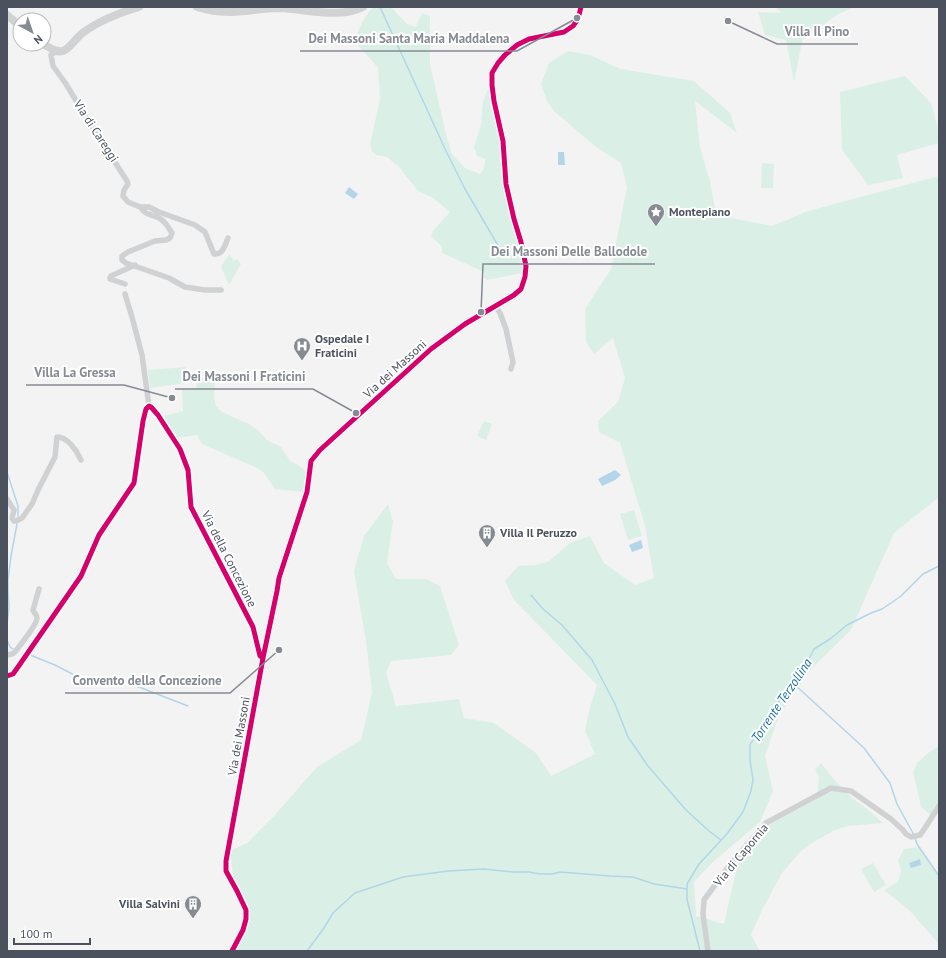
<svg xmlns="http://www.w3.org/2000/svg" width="946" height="958" font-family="'PT Sans',sans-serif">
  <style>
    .green { fill: #daf0e6 }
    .water { fill: #b3d5e9 }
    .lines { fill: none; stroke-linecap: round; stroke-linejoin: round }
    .stream { stroke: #b3d5e9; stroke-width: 1.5 }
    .street { stroke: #cfd1d3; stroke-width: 5.5 }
    .secondary { stroke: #d0d2d4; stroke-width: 8 }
    .cycleway-casing { stroke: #fff; stroke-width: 8 }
    .cycleway { stroke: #d6006c; stroke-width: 5 }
    .labels { text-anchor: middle; stroke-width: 4; stroke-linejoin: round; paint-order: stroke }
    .street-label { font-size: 12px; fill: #4b525e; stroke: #fff }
    .poi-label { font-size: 12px; font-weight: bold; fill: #4b525e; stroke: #fff; text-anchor: start }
    .water-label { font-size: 13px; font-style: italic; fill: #196fa3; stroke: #fff }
    .leader { fill: none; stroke: #868a92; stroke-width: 1.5 }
    .callout-dot { fill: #868a92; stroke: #fff; stroke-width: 1.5 }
    .callout-label { font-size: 13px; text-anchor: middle; font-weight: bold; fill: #868a92; stroke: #fff; stroke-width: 4; stroke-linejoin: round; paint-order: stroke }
  </style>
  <rect width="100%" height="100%" fill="#f3f3f3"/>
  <path class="green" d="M373 7H391L407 24 416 27 422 13 430 16V64L446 134 452 154 465 168 480 174C484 170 485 165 485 159L477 156 474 147 481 125 483 102 489 86 522 261V273L487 280 484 278V272L442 253V247L431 236 433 231 450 212 433 198 418 191 399 167 387 157 376 155 372 151 370 144 380 99 378 68 373 62 355 42C358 29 364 17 373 7Z
    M775 7H855L838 14 808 37H803L794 82 786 40 765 35 758 12 782 13Z
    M568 51 590 55 621 69 694 81 730 113 737 133 695 101 700 147 710 181 716 215 772 226 808 211 939 176V497L894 533 851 630 811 669 779 715 765 756 773 791 760 822 713 862 694 882 696 916 724 924 739 858 752 846 769 825 817 799 819 776 815 770 821 763 831 776 851 797 867 809 883 823 848 826 833 831 817 840 801 851 782 873 762 910 751 935 760 951H235L250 913 233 875 230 851 247 843 274 816 317 767 361 740 372 692 366 641 354 571 364 536 388 504 393 521 387 563 396 579H426L440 586 459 645 451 655 391 661 386 673 396 706 459 699 464 718 494 723 536 753 551 776 595 754 585 731 589 711 597 685 514 600 505 581 518 566 536 565 549 561 570 543 590 536 604 563 635 585 654 578 645 526 620 443 599 432 598 421 618 402 625 378 613 338 594 354 586 342 585 309 611 269 627 187 621 163 596 147 554 111 547 101 541 84 549 63Z
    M905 76 931 103 939 131V143L897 155 903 178 868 185 842 150 840 92Z
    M762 163 774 164 773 188H761Z
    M229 254 234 261 237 259 241 264 229 285 221 267Z
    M186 367 185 383 150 388 148 370Z
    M207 375H213L215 381 214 396 216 406 222 412 249 424 259 431 267 440 281 447 290 461 298 465 306 471 305 492 275 489 263 472 257 468 202 444 197 435 176 438 163 416 183 411 182 388H196L197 382Z
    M484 421 492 424 486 440 477 436Z
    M634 510 642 536 628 540 620 514Z
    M939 746V811L934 818 921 807 913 772 917 763 928 753Z
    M919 847 939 877V944L909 910 884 890 898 882 901 871 898 860 904 849Z
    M873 863 886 885 874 892 861 869Z"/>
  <path class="water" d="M558 152H564L565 165H558Z
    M349 187 358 194 354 199 345 193Z
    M615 470 621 475 615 480 602 486 598 479Z
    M641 540 643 548 632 552 629 545Z
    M920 859 921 865 911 868 909 863Z"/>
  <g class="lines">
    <path class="stream" d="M380 7 446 151 465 189 503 254
      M7 472 18 506V516
      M531 595 543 609 562 625 592 660 615 704 628 737 648 766 686 810 709 831 721 840
      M7 625 9 607 8 591V580L11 556 17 524
      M7 640 10 647 13 649
      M30 655 55 665 82 679 95 683 108 680H121L188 706
      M794 684 864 748 890 783 897 804 914 835
      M915 838 917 844 939 876
      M307 951 324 928 333 913 355 893 403 877 448 871 484 869 513 872H529L540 874H552L560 872 573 873 610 876 633 877 654 884 687 889
      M700 951 687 899V884L699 864 726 835 743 812 751 791 753 780 750 760V745L764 720 803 670 814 649 830 639 847 625 871 613 882 609 891 603 901 596 923 574 939 566"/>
    <path class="street" d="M56 51 51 55 53 66 66 84 84 114 127 181 128 184 124 190 123 196 128 202 140 207H149L159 212 195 225 205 232 214 254C223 255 225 245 228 238
      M140 207C148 217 150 213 159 218 165 221 169 228 172 233L170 238 166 240 155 241 128 252 122 256V260L126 263 169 278 185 287 205 290H221
      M125 284 110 279V278L111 276 135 265
      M125 294 132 317 142 355 149 406
      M496 307 500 313 506 329 513 362 511 369
      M7 499 14 510 12 518 14 521H16L22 518 32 504 38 490 55 457 57 437C68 437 77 451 81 460
      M7 655 12 654 15 652C20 645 37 625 37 618 37 615 34 613 33 610L39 589
      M7 676 13 674 18 667 81 576 99 535 134 483 143 421 146 409 149 406 151 407 158 415 180 449 188 470 191 507 253 627 260 656 263 658
      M708 951 703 914 704 900 729 866 766 823 831 788 851 791 891 819 903 830 906 834 911 837 920 835 923 831 939 806"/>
    <path class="secondary" d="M197 7C207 10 217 12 228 12 245 12 263 8 280 8 305 9 340 19 363 7
      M7 15 20 26
      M43 44C49 47 56 53 63 51 71 48 77 36 84 32 100 20 119 13 139 7
      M232 951 243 930 246 919V910L237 891 226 871V861L263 658 277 591 279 578 307 492 311 461 320 450 431 349 465 324 514 295 521 289 525 277 526 266 521 242 514 219 506 184 503 141 494 101 492 85V73L498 63 505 55 517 45 529 39 564 32 573 26 578 19 581 7"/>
    <g class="cycleway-casing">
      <path id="cycleway" d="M7 676 13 674 18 667 81 576 99 535 134 483 143 421 146 409 149 406 151 407 158 415 180 449 188 470 191 507 253 627 260 656 263 658
        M232 951 243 930 246 919V910L237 891 226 871V861L263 658 277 591 279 578 307 492 311 461 320 450 431 349 465 324 514 295 521 289 525 277 526 266 521 242 514 219 506 184 503 141 494 101 492 85V73L498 63 505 55 517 45 529 39 564 32 573 26 578 19 581 7"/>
    </g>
    <use href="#cycleway" class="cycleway"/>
  </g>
  <defs>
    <g id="sight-pin" transform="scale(0.9)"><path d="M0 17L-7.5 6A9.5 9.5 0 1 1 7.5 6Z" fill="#868a92" stroke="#fff"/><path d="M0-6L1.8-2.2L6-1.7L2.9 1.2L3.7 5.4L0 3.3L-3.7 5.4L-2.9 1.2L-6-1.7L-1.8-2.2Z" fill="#fff"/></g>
    <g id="hospital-pin" transform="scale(0.9)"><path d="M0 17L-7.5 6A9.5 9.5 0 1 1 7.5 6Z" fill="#868a92" stroke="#fff"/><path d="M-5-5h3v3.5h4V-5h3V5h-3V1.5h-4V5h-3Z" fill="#fff"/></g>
    <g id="building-pin" transform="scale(0.9)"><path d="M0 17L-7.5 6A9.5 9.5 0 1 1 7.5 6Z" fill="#868a92" stroke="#fff"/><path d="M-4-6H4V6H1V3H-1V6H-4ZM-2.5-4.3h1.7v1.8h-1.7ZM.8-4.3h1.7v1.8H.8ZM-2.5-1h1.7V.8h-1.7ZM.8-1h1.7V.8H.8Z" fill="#fff"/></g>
  </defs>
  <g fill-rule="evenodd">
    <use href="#sight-pin" x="656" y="212"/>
    <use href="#hospital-pin" x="302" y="346"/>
    <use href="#building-pin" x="487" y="533"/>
    <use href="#building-pin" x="193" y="904"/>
  </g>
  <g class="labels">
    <g class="street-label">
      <text transform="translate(96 131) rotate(57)" y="4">Via di Careggi</text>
      <text transform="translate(395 369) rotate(-42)" y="4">Via dei Massoni</text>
      <text transform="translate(229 559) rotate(63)" y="4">Via della Concezione</text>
      <text transform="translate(239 736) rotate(-80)" y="4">Via dei Massoni</text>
      <text transform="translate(741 855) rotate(-50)" y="4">Via di Capornia</text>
    </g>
    <g class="poi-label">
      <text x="669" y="216">Montepiano</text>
      <text x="315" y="343">Ospedale I<tspan x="315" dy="14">Fraticini</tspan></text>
      <text x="500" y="537">Villa Il Peruzzo</text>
      <text x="180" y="908" text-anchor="end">Villa Salvini</text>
    </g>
    <g class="water-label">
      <text transform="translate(781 700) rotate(-56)" y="5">Torrente Terzollina</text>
    </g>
  </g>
  <path class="leader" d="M728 21L777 44H858M577 18L517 51H300M481 312L483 264H655M172 398L124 385H26M356 413L313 389H175M279 650L230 693H65"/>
  <g class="callout-dot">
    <circle cx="728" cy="21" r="4"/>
    <circle cx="577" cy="18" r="4"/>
    <circle cx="481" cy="312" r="4"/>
    <circle cx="172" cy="398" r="4"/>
    <circle cx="356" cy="413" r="4"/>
    <circle cx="279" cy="650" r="4"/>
  </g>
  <g class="callout-label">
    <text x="817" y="36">Villa Il Pino</text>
    <text x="409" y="43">Dei Massoni Santa Maria Maddalena</text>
    <text x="569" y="256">Dei Massoni Delle Ballodole</text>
    <text x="75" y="377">Villa La Gressa</text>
    <text x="244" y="381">Dei Massoni I Fraticini</text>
    <text x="147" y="685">Convento della Concezione</text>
  </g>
  <rect width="946" height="958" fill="none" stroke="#4b525e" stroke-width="16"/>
  <g transform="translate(32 32) rotate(140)"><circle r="19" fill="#ffffff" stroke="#b7babf"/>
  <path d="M0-3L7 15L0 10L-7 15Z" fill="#868a92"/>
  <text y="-6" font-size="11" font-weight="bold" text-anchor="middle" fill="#4b525e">N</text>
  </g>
  <path d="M14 938v6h76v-6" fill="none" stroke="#4b525e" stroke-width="2"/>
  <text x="20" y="938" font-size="12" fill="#4b525e" stroke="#ffffff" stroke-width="3" paint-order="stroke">100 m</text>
</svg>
